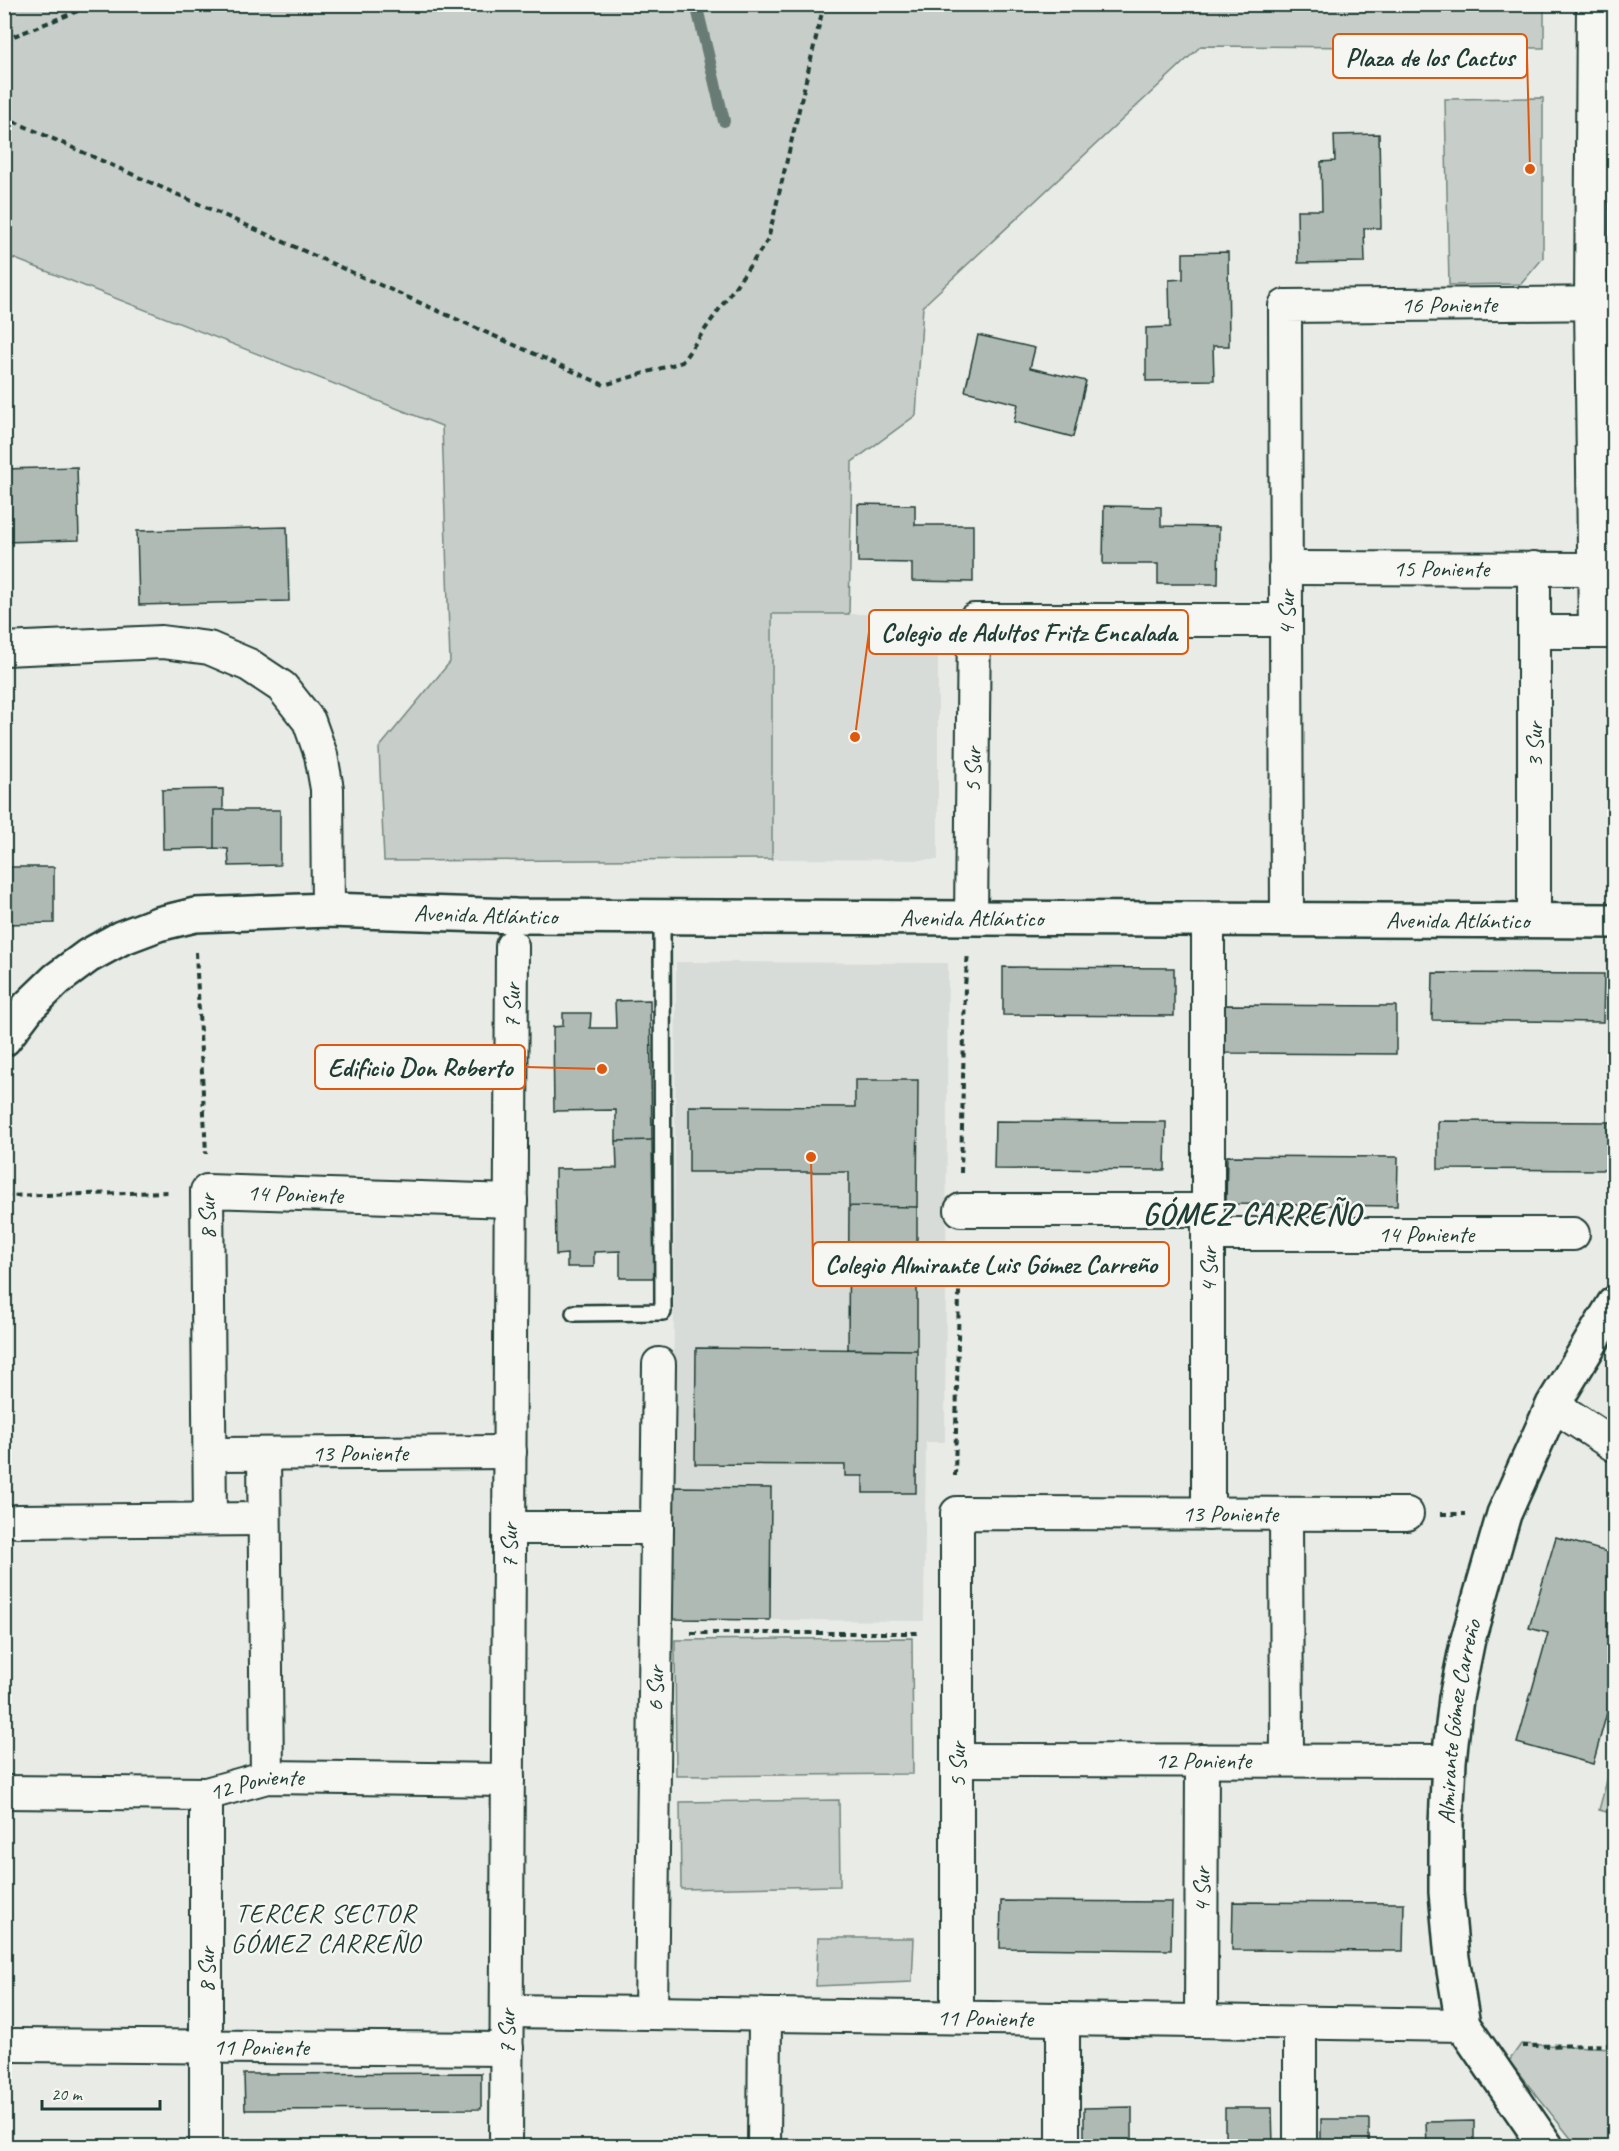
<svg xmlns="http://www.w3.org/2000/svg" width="1619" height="2151" font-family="Caveat,sans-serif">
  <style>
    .built { fill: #d8dcd8 }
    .green { fill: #c7cec9; stroke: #73867e; stroke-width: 1.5 }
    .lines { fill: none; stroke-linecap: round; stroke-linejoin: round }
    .stream { stroke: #687c75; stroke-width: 12 }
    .building { fill: #b0bab5; stroke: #1f3d34; stroke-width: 1.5 }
    .service-casing { stroke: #1f3d34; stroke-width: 20 }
    .minor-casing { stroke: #1f3d34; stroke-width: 36 }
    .tertiary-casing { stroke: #1f3d34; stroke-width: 38 }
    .path { stroke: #1f3d34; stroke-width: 4; stroke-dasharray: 6 4.5; stroke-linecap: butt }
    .service { stroke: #f6f6f2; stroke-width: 15 }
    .minor { stroke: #f6f6f2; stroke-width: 32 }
    .tertiary { stroke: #f6f6f2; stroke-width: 33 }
    .labels { text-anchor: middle; stroke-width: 5; stroke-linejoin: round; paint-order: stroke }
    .street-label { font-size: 24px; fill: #1f3d34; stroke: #f6f6f2 }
    .neighbourhood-label { font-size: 26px; letter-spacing: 1.5px; fill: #1f3d34; stroke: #f6f6f2 }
    .district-label { font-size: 30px; font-weight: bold; letter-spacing: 1.5px; fill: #1f3d34; stroke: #f6f6f2 }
    .leader { fill: none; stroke: #de580e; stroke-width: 2 }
    .callout-dot { fill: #de580e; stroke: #f6f6f2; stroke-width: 2 }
    .callout { fill: #f6f6f2; stroke: #de580e; stroke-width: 2 }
    .callout-label { font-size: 26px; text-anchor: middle; font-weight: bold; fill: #1f3d34 }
  </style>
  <rect width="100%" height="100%" fill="#e9ebe7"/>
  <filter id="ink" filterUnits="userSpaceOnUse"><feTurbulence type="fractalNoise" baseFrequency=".0167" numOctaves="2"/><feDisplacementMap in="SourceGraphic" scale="12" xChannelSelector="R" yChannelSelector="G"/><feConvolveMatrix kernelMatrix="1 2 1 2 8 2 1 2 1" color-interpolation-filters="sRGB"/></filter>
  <g filter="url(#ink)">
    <path class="built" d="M772 614H938V860L772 859Z
      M676 962 948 963 945 1442H926L924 1621 672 1619Z"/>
    <path class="green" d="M1544 4V48L1201 46 923 306 916 415 852 462 849 614H772V859L384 861 379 748 450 662 442 426 5 255V5Z
      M1543 98V258L1521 284 1449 285 1445 99Z
      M912 1638 913 1774 676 1776 675 1640Z
      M1614 1754V1814L1599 1810Z
      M839 1800 840 1886 681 1889 680 1802Z
      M818 1938H914L912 1982 816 1986Z
      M1521 2044 1614 2048V2146H1577L1509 2061Z"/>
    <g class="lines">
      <path class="stream" d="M696 4 724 121"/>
    </g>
    <path class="building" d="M1379 134 1381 228H1364L1365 262 1298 263 1297 210H1322L1321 162 1335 161 1334 135Z
      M1228 252 1229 346H1213L1214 380 1146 381V328L1170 327 1169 280 1183 279V253Z
      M978 335 1035 348 1030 368 1086 381 1073 437 1014 422 1018 404 965 391Z
      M77 467 79 540 4 542V469Z
      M858 504 915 505V525H973V582L912 581V563L858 562Z
      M1104 506 1161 507V526L1219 527 1218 584H1158V564H1103Z
      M287 527 289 601 139 605 137 531Z
      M223 789V810H214V848L163 849 162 790Z
      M214 810H280V865L229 866 228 849 214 848Z
      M4 867H54V923L4 924Z
      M1003 967 1174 968V1016L1003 1015Z
      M1433 973 1604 974 1603 1022 1432 1020Z
      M650 1000 652 1140 616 1141V1110L554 1111 553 1027 563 1026V1013H591L590 1028H616L615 1001Z
      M1225 1005 1396 1006V1054L1225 1053Z
      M855 1080H918L917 1207 849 1206V1172H689V1106L855 1107Z
      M995 1121 1166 1122 1165 1170 994 1169Z
      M1438 1121 1610 1122 1609 1170 1438 1169Z
      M652 1140 654 1278H620V1251L594 1252V1267H567V1254L556 1255 555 1169 617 1168 616 1141Z
      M1227 1156 1398 1157 1397 1206 1226 1204Z
      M849 1206 917 1207V1350L848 1349Z
      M696 1348 917 1350 916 1493H863V1476H845V1465L695 1464Z
      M673 1487 771 1488 770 1620 672 1619Z
      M1556 1537 1614 1554V1687L1593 1764 1517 1743 1548 1633 1529 1628Z
      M1001 1901 1172 1902 1171 1950 1000 1948Z
      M1233 1902 1404 1903 1403 1951 1232 1950Z
      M481 2073V2109L245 2110 244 2074Z
      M1132 2107V2146H1084V2108Z
      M1225 2108H1272L1273 2146H1225Z
      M1321 2119H1369V2146H1321Z
      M1474 2121V2146H1427L1426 2122Z"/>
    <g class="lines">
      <g class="service-casing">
        <path id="service" d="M574 1313 663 1312 662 917"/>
      </g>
      <g class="minor-casing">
        <g id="minor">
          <path d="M1593 4 1591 303 1595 632"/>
          <path id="s1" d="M1285 568 1595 569"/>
          <path d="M1534 632H1614"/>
          <path d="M4 649 162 642 209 648 249 665 282 687 309 721 321 755 327 789 328 910"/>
          <path id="s2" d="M971 918 974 620H1286"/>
          <path d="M1208 919V1514"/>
          <path id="s3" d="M1287 920 1285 306 1614 303"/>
          <path d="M1534 921V568"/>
          <path d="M961 1210H1208"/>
          <path id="s4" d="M1208 1234H1573"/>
          <path d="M1553 1405 1614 1445"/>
          <path id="s5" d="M210 1454 510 1452"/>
          <path d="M264 1454 267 1777"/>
          <path d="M1286 1514 1287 1760"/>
          <path id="s6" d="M210 1519 207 1191 511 1201"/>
          <path d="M17 1521 264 1519"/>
          <path d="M510 1528H657"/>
          <path id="s7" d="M957 1760 1449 1761"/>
          <path id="s8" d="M4 1792 206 1794 267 1777 508 1780"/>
          <path id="s9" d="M507 2011 1463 2025"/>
          <path id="s10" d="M651 2013 659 1364"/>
          <path id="s11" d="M957 2017V1513L1407 1514"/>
          <path id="s12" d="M1201 2020 1202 1760"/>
          <path id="s13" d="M15 2045 507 2049"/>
          <path d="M206 2146V1794"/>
          <path id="s14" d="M506 2146 512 946"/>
          <path d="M764 2146 765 2015"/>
          <path d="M1063 2146V2019"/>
          <path d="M1300 2146V2022"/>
        </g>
      </g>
      <g class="tertiary-casing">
        <g id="tertiary">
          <path id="s15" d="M4 1039 29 1006 57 979 88 956 121 938 158 924 195 915 328 910 516 916 1614 921"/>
          <path id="s16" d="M1546 2146 1463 2025 1452 1958 1446 1892V1825L1449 1761 1456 1698 1468 1639 1504 1514 1553 1405 1614 1304"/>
        </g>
      </g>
      <path class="path" d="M4 40 78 11
        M4 117 604 385 682 362 768 240 824 4
        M196 952 206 1154
        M961 1173 965 986 968 953
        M4 1196 170 1192
        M955 1476 960 1247
        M1441 1514H1466
        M691 1633H921
        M1522 2046 1614 2045"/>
      <use href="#service" class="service"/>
      <use href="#minor" class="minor"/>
      <use href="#tertiary" class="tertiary"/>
    </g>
  </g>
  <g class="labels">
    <g class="street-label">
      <text dy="8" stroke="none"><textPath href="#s3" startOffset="778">16 Poniente</textPath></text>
      <text dy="8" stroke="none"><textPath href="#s1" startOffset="156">15 Poniente</textPath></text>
      <text transform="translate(1286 613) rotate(-90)" y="8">4 Sur</text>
      <text transform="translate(1534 745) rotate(-90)" y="8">3 Sur</text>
      <text dy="8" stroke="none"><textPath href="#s2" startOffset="148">5 Sur</textPath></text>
      <text dy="8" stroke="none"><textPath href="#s15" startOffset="525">Avenida Atlántico</textPath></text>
      <text dy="8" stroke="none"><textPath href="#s15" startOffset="1011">Avenida Atlántico</textPath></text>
      <text dy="8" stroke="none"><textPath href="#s15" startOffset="1497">Avenida Atlántico</textPath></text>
      <text dy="8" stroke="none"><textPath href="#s14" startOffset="1140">7 Sur</textPath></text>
      <text dy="8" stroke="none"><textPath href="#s6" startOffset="416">14 Poniente</textPath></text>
      <text transform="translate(207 1217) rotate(-91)" y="8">8 Sur</text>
      <text dy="8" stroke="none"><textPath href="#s4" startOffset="218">14 Poniente</textPath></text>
      <text transform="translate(1208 1270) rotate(-90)" y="8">4 Sur</text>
      <text dy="8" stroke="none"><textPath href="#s5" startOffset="150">13 Poniente</textPath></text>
      <text dy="8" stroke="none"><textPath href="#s11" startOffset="777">13 Poniente</textPath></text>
      <text dy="8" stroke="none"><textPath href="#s14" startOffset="600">7 Sur</textPath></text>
      <text dy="8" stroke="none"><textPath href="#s10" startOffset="324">6 Sur</textPath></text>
      <text dy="8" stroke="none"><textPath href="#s16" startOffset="452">Almirante Gómez Carreño</textPath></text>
      <text dy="8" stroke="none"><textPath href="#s7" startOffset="246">12 Poniente</textPath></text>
      <text transform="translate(957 1765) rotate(-90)" y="8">5 Sur</text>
      <text dy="8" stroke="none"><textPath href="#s8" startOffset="254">12 Poniente</textPath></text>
      <text dy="8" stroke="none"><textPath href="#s12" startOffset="130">4 Sur</textPath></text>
      <text transform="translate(206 1970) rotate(-90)" y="8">8 Sur</text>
      <text dy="8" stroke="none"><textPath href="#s9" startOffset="478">11 Poniente</textPath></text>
      <text dy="8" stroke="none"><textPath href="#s14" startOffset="114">7 Sur</textPath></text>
      <text dy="8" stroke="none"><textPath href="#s13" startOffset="246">11 Poniente</textPath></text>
    </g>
    <g class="neighbourhood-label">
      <text x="326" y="1922">TERCER SECTOR<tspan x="326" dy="30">GÓMEZ CARREÑO</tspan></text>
    </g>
    <g class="district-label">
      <text x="1252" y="1224">GÓMEZ CARREÑO</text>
    </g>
  </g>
  <path class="leader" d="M1530 169L1527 56M855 737L869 632M602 1069L525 1067M811 1157L813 1264"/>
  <g class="callout-dot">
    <circle cx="1530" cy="169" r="6"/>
    <circle cx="855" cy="737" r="6"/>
    <circle cx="602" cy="1069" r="6"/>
    <circle cx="811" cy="1157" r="6"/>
  </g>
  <g class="callout">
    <rect x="1333" y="34" width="194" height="44" rx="6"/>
    <rect x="869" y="610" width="319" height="44" rx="6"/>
    <rect x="315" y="1045" width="210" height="44" rx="6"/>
    <rect x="813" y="1242" width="356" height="44" rx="6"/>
  </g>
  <g class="callout-label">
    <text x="1430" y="66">Plaza de los Cactus</text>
    <text x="1029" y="641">Colegio de Adultos Fritz Encalada</text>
    <text x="420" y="1076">Edificio Don Roberto</text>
    <text x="991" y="1273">Colegio Almirante Luis Gómez Carreño</text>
  </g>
  <rect width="1619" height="2151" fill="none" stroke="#f6f6f2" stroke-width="24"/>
  <rect x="12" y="12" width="1595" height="2127" fill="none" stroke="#1f3d34" stroke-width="2" filter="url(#ink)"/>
  <path d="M42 2100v9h118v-9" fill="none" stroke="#1f3d34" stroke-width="3"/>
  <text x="51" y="2100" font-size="18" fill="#1f3d34" stroke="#f6f6f2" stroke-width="4.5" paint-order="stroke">20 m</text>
</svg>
